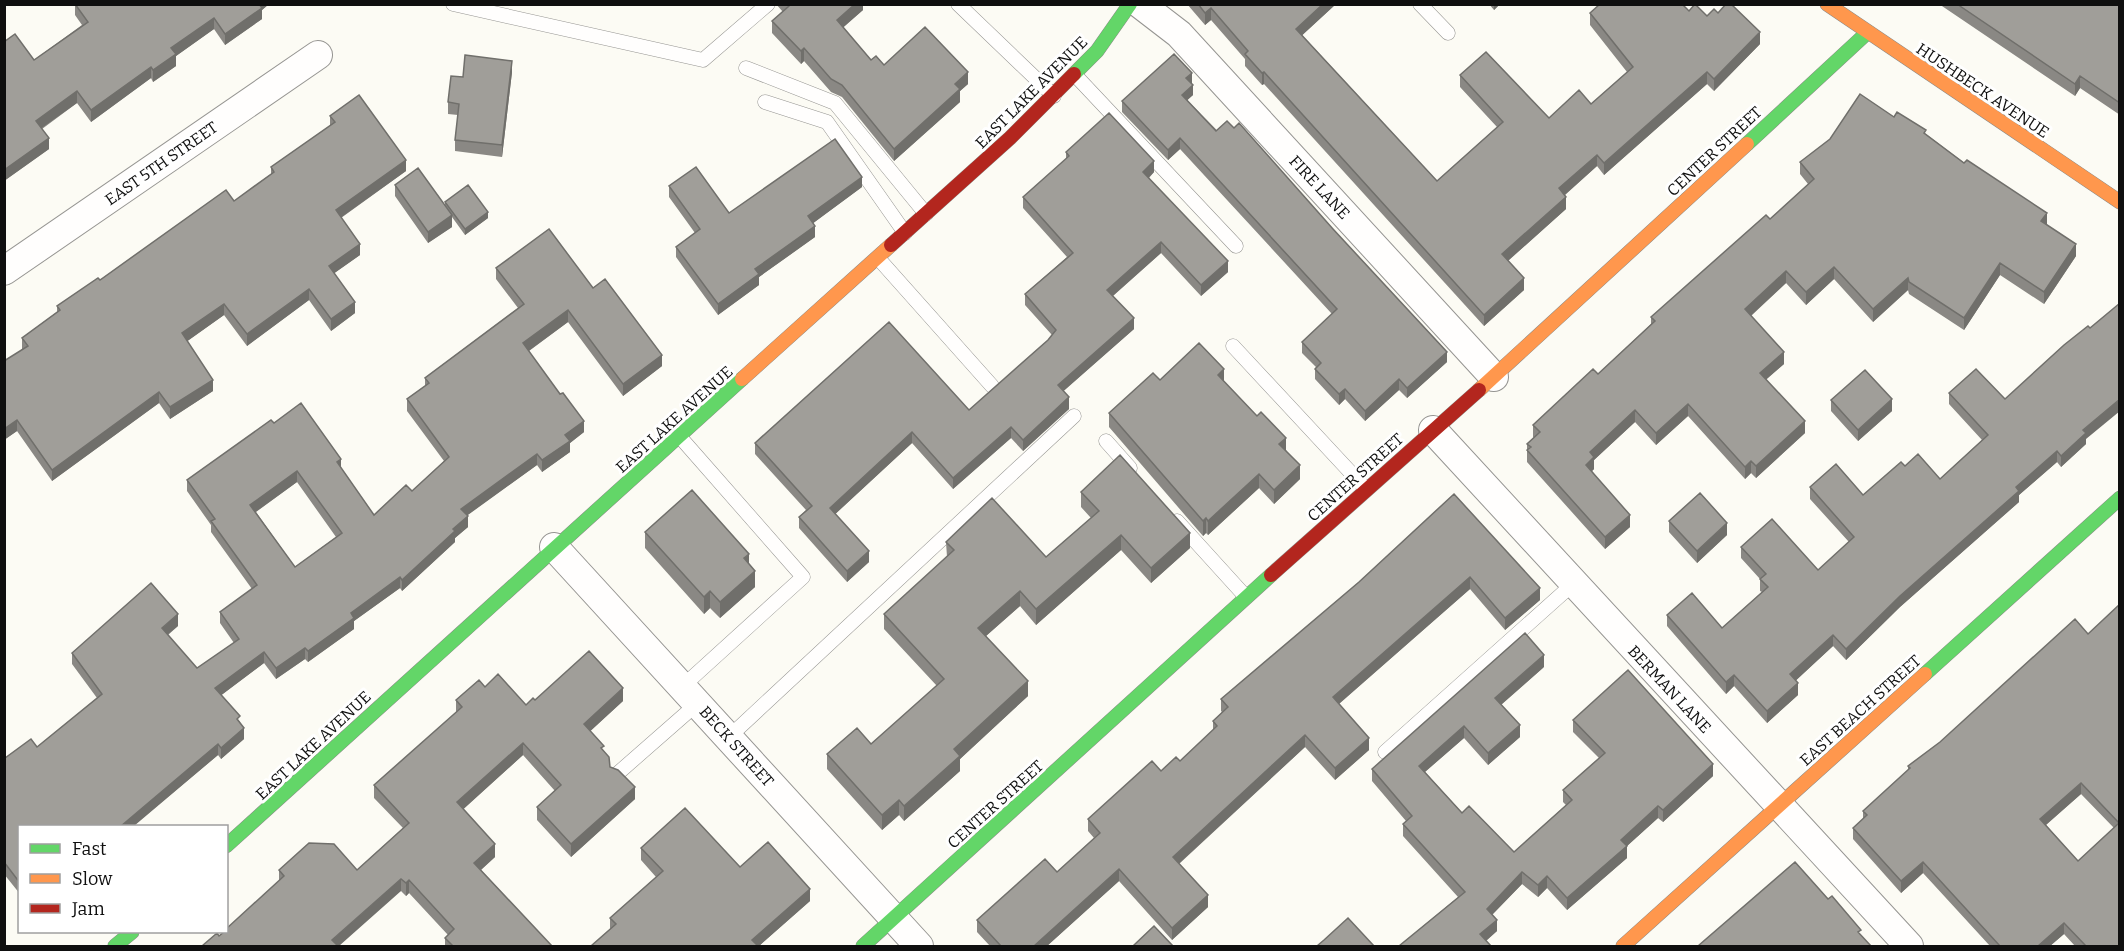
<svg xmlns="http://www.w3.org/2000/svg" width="2124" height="951" font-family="Bitter,serif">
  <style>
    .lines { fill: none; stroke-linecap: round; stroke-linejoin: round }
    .lane-casing { stroke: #969592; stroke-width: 15 }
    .street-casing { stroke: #969592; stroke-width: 30 }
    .fast-casing { stroke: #8c8c89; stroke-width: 15 }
    .slow-casing { stroke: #8c8c89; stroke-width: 15 }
    .jam-casing { stroke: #8c8c89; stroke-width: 15 }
    .lane { stroke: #fffefd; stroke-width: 14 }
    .street { stroke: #fffefd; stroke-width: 28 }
    .fast { stroke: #63d668; stroke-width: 14 }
    .slow { stroke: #ff974d; stroke-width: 14 }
    .jam { stroke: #b3261e; stroke-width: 14 }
    .wall { fill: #8a8884; fill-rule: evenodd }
    .shaded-wall { fill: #706f6b }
    .building { fill: #a09e99; stroke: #706f6b; stroke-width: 1.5; fill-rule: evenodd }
    .labels { text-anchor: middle; stroke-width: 6; stroke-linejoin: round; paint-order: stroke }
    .street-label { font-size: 16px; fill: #0f0f0f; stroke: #fff }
  </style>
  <rect width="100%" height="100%" fill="#fcfbf4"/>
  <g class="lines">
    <g class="lane-casing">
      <path id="lane" d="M453 4 703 60 768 4
        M958 4 1054 96
        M1420 4 1448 33
        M746 68 835 103 926 214
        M1075 75 1236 246
        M765 102 827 122 905 233
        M878 258 992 386
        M1233 346 1366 489
        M680 437 803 577 683 686
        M1106 441 1130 468
        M1177 521 1246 597
        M729 737 1074 416
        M1385 752 1573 584
        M617 774 698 703"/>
    </g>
    <g class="street-casing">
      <path id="street" d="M1140 4 1179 34 1494 377
        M4 271 318 55
        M1433 430 1909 946
        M554 547 919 946"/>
    </g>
    <g class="fast-casing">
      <path id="fast" d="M1074 74 1097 51 1130 4
        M1747 144 1868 32
        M1925 674 2120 498
        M226 846 742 379
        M115 946 132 932
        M863 946 1271 575"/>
    </g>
    <g class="slow-casing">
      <path id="slow" d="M1827 4 2120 202
        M742 379 891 245
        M1479 390 1747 144
        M1623 946 1925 674"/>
    </g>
    <g class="jam-casing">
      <path id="jam" d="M891 245 1010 138 1074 74
        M1271 575 1479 390"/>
    </g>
    <use href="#lane" class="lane"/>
    <use href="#street" class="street"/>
    <use href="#fast" class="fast"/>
    <use href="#slow" class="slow"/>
    <use href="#jam" class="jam"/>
  </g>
  <path class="wall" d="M75 4H269L262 10V19L225 45 214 29 176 56V66L153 82 151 78 91 122 77 103 42 129 49 149 4 181V42L34 60 82 25 75 15Z
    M776 4H863V10L843 27 871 60 884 65 968 84 960 91V102L894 161 842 97 831 92 804 61 801 64 772 33V21L783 12Z
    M1187 4H1336L1302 35 1437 181 1497 127 1460 87V75L1549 118 1591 104 1627 72 1590 25V13L1689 11 1707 16 1718 13 1760 44 1714 91 1707 84 1604 175 1597 166 1565 195 1566 209 1508 261 1524 290 1484 326 1264 84 1262 85 1245 66V59L1211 20 1205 25Z
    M1489 4H1500L1494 10Z
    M1939 4H2120V115L2080 88 2075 96Z
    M512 72 502 157 455 151V140L458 115 448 114V102L463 77Z
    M1192 83 1193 95 1187 100 1447 362 1407 398 1399 390 1365 421 1345 399 1339 405 1315 379V369L1316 367 1302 353V342L1332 314 1180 149 1168 160 1122 112V101Z
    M330 116 406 171 341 218 360 255 334 273 355 313 331 331 309 300 247 346 224 315 187 341 213 391 170 419 159 403 52 481 17 431 4 440 22 349V338L57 312V306L100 280 234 201 271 174V167L330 126Z
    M1894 117 1926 134 2047 225 2076 256 2044 304 2000 275 1964 330 1909 294 1908 290 1873 322 1834 279 1806 305 1786 283 1751 316 1784 364 1766 379 1805 433 1756 478 1751 473 1745 479 1688 416 1656 445 1635 422 1594 460V469L1592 471 1630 527 1605 549 1527 462V444L1534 438 1533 437V425L1598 374 1651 324V317L1770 219 1808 184 1800 174V162Z
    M1066 152 1154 172 1149 178 1228 272 1201 296 1161 253 1113 296 1134 329 1063 391 1069 409 1023 451 1011 438 953 489 912 443 835 514 869 562 847 582 799 528V517L806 510 755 454V443L969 410 1048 340 1052 335 1025 305V294L1067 257 1023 208V197L1066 159Z
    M395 185 445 205V202L488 218 465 235 452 217V227L428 243 395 196Z
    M669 186 729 213 862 187 813 223 815 237 759 277V285L718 315 676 257V247L695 233 669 197Z
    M496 268 593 288 662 366 623 396 568 322 529 351 584 432 570 443V452L542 472 537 465 467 515 468 527 455 538V542L402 591 400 588 354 621V629L308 662 305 659 276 679 264 663 221 695 240 722 244 739 221 759 218 755 133 826H20V894L4 874V758L37 747 97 698 72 664V653L178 626 168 635 197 668 234 643 220 623V612L252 589 211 532V525L187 491V480L274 423 341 468 374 515 412 491 444 461 407 411V399L425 386V378L518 308 496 279ZM297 482 336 537 295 567 256 512Z
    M1160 380 1286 450 1300 479 1274 504 1259 488 1208 535 1206 533 1203 536 1109 427V413Z
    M1949 393 2005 399 2086 439V444L2061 467 2057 462 2019 495V502L1900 607 1846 660 1833 646 1795 681 1798 695 1767 723 1734 686 1726 694 1667 626V615L1722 628 1762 592 1760 591V579L1741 558V547L1818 570 1849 542 1810 499V487L1863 495 1905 466 1940 479 1982 440 1949 404Z
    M1831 400 1892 411 1858 441 1831 411Z
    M1081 492 1190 548 1151 583 1121 550 1036 625 1020 606 986 636 1028 696 960 759V771L904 821 899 815 882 830 827 769V754L871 744 937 686 884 629V614L947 557 946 542 1046 557 1091 518 1081 507Z
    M1454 494 1540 600 1505 630 1470 589 1339 704 1369 750 1335 780 1305 747 1179 864 1208 907 1172 940 1119 881 1047 946H990L977 932V920L1057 872 1094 838 1088 831V819L1161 771 1180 761 1213 730V721L1222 712 1221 711V699L1359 582Z
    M1669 521 1727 535 1697 563 1669 532Z
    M645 532 749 564 755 587 720 618 710 608 704 614 645 548Z
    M2120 604V946H2075L2064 934 2050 946H1990L1923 873 1901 893 1853 839V828L1863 819V811L1908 770V766L2088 634ZM2081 794 2114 828 2078 861 2046 825Z
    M1544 667 1501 705 1520 737 1488 765 1464 738 1425 772 1462 813 1514 852 1566 805 1563 802V790L1599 758 1573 732V720L1713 776 1663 822 1658 818 1627 846V858L1567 910 1547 888 1538 897 1522 884 1492 915 1497 931 1486 941 1399 946 1458 897 1403 836V824L1406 821 1372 781V769Z
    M485 687 526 705 535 700 623 701 590 731 604 751 610 767 635 799 571 857 537 820V807L555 791 523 755 463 809 495 857 481 870 552 946H445V938L448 935 409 893 406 896 401 891 219 936 279 881V870H357L403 828 374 798V785L456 713V700Z
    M641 848 740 867 810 901 759 946H591L610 929V918L656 877 641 860Z"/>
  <path class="shaded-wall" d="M257 4H269L262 10V19L225 45V34Z
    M855 4H863V10L837 33V20Z
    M1323 4H1336L1296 41V29Z
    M1494 4H1500L1494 10Z
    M1211 8V20L1205 25V13Z
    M214 18V29L176 56V66L153 82V70L171 48Z
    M1760 32V44L1714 91V79Z
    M804 48V61L801 64V51Z
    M512 61V72L502 157V145Z
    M151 67V78L91 122V110Z
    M968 72V84L960 91V102L894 161V149L955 84Z
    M1264 72V84L1262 85V73Z
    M1707 72V84L1604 175V163Z
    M1192 73V83L1186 88V78Z
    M2080 76V88L2075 96V84Z
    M1193 85V95L1182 105V95Z
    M77 91V103L36 132V121Z
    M49 138V149L4 181V170Z
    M1180 138V149L1168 160V150Z
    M1597 155V166L1559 200V188Z
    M406 160V171L336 221V210Z
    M1154 161V172L1143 183V172Z
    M862 177V187L808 227V216Z
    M1566 197V209L1502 266V254Z
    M488 212V218L465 235V229Z
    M2047 213V225L2041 221Z
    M452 215V227L428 243V232Z
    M815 226V237L759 277V285L718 315V304L755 269Z
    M1161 242V253L1107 301V290Z
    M360 244V255L329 277V266Z
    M2076 244V256L2044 304V292Z
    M1228 261V272L1201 296V285Z
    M2000 263V275L1964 330V318Z
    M1834 267V279L1806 305V292Z
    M1786 271V283L1745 321V309Z
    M1524 278V290L1484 326V315Z
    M1908 278V290L1873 322V309Z
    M309 289V300L247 346V334Z
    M355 302V313L331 331V319Z
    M224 304V315L182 345V333Z
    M568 310V322L523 355V343Z
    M1134 318V329L1058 396V385Z
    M1447 352V362L1407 398V388Z
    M1784 352V364L1760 385V373Z
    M662 355V366L623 396V384Z
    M1224 369V383L1218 375Z
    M1399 379V390L1365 421V411Z
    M213 380V391L170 419V407Z
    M1345 389V399L1339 405V394Z
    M159 392V403L52 481V470Z
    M1069 397V409L1023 451V440Z
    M1892 399V411L1858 441V430Z
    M2120 399V411L2086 439V444L2061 467V456L2083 430Z
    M1688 404V416L1656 445V433Z
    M1635 410V422L1594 460V469L1586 477V465L1590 452Z
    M17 420V431L4 440V429Z
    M584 421V432L570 443V452L542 472V460L565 435Z
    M1805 421V433L1756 478V466Z
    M1011 427V438L953 489V478Z
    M912 432V443L830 519V508Z
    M1286 438V452L1279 444Z
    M2057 451V462L2019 495V502L1900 607 1846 660V649L1900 596 2016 487Z
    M537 454V465L461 520V509Z
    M341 459V470L337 462Z
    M1751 461V473L1745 479V467Z
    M1300 465V479L1274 504V490Z
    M297 471V482L250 516V505Z
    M1259 474V488L1208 535V521Z
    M1630 515V527L1605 549V537Z
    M468 516V527L455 538V542L402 591V580L453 529Z
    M1206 518V533L1203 536V521Z
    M1727 523V535L1697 563V551Z
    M1190 533V548L1151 583V568Z
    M1121 535V550L1036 625V609Z
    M869 551V562L847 582V571Z
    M749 554V570L744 558Z
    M755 571V587L720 618V602Z
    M400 577V588L354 621V629L308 662V651L351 613Z
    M1470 577V589L1333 709V697Z
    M1540 588V600L1505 630V618Z
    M710 591V608L704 614V597Z
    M1020 591V606L978 643V628Z
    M178 614V626L162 639V628Z
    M1833 635V646L1790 686V674Z
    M305 648V659L276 679V668Z
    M264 652V663L215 700V688Z
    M1544 655V667L1495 710V698Z
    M1734 675V686L1726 694V682Z
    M1028 681V696L960 759V771L904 821V806L954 749Z
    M1798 683V695L1767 723V711Z
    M623 688V701L584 737V724Z
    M1520 725V737L1488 765V753Z
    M1464 726V738L1419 777V766Z
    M244 728V739L221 759V748Z
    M1305 735V747L1173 869V857Z
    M1369 738V750L1335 780V768Z
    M523 743V755L457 815V802Z
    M218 744V755L134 826H121Z
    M1713 764V776L1663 822V810Z
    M2081 783V794L2040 830V819Z
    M635 787V799L571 857V844Z
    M899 800V815L882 830V815Z
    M1658 806V818L1627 846V858L1567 910V898L1621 840Z
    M495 844V857L474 876V863Z
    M1923 862V873L1901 893V881Z
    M1119 869V881L1047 946H1034Z
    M1522 872V884L1487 920V909Z
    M1547 876V888L1538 897V885Z
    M401 879V891L339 946H332V940Z
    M409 880V893L406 896V883Z
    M810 889V901L759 946H752V940Z
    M1208 895V907L1172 940V928Z
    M1497 920V931L1480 946V934Z
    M2064 923V934L2050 946H2038Z"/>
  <path class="building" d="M75 4H259L262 8 225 34 214 18 171 48 176 54 153 70 151 67 91 110 77 91 36 121 49 138 4 170V42L15 34 34 60 88 22Z
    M788 4H855L837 20 871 60 876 56 884 65 925 27 968 72 955 84 960 89 894 149 842 85 831 79 804 48 801 51 772 21 789 6Z
    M1198 4H1323L1296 29 1437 181 1503 122 1460 75 1486 52 1549 118 1579 90 1591 104 1633 67 1590 13 1600 4H1682L1689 11 1695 4 1707 16 1714 9 1718 13 1726 4H1731L1760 32 1714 79 1707 72 1604 163 1597 155 1559 188 1566 197 1502 254 1524 278 1484 315 1264 72 1262 73 1245 54 1248 51 1211 8 1205 13Z
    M1957 4H2120V103L2080 76 2075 84Z
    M1174 54 1192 73 1186 78 1193 85 1182 95 1216 131 1227 121 1234 128 1239 123 1333 229 1447 352 1407 388 1399 379 1365 411 1345 389 1339 394 1315 369 1321 363 1302 342 1337 309 1180 138 1168 150 1122 101Z
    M465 55 512 61 502 145 455 140 459 104 448 102 451 76 463 77Z
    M1860 94 1894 117 1897 112 1926 130 1924 133 1964 163 1967 160 2047 213 2041 221 2076 244 2044 292 2000 263 1964 318 1909 282 1908 278 1873 309 1834 267 1806 292 1786 271 1745 309 1784 352 1760 373 1805 421 1756 466 1751 461 1745 467 1688 404 1656 433 1635 410 1590 452 1594 457 1586 465 1630 515 1605 537 1527 450 1531 447 1527 444 1540 432 1533 425 1593 369 1598 374 1655 321 1651 317 1766 215 1770 219 1814 179 1800 162 1830 139Z
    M359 95 406 160 336 210 360 244 329 266 355 302 331 319 309 289 247 334 224 304 182 333 213 380 170 407 159 392 52 470 17 420 4 429V361L28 346 22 338 60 310 57 306 98 278 100 280 226 190 234 201 274 172 271 167 335 122 330 116Z
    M1109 113 1154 161 1143 172 1228 261 1201 285 1161 242 1107 290 1134 318 1058 385 1069 397 1023 440 1011 427 953 478 912 432 830 508 869 551 847 571 799 517 812 506 755 443 889 322 969 410 1048 340 1056 330 1025 294 1073 253 1023 197 1069 156 1066 152Z
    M835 139 862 177 808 216 815 226 755 269 759 274 718 304 676 247 700 229 669 186 696 167 729 213Z
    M418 168 452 215 428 232 395 185Z
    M468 185 488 212 465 229 445 202Z
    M549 229 593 288 605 279 662 355 623 384 568 310 523 343 560 394 563 393 584 421 565 435 570 441 542 460 537 454 461 509 468 516 453 529 455 531 402 580 400 577 351 613 354 618 308 651 305 648 276 668 264 652 215 688 240 716 237 719 244 728 221 748 218 744 121 826H20V883L4 862V758H5L31 739 37 747 102 694 72 653 151 583 178 614 162 628 197 668 239 639 220 612 257 585 211 521 215 519 187 480 271 420 274 423 301 403 341 459 337 462 374 515 406 485 412 491 449 457 407 399 429 383 425 378 524 304 496 268ZM297 471 342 533 295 567 250 505Z
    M2120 303V399L2083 430 2086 433 2061 456 2057 451 2016 487 2019 491 1900 596 1846 649 1833 635 1790 674 1798 683 1767 711 1734 675 1726 682 1667 615 1692 593 1722 628 1768 587 1760 579 1766 574 1741 547 1772 519 1818 570 1854 537 1810 487 1836 464 1863 495 1901 462 1905 466 1918 454 1940 479 1988 435 1949 393 1976 369 2005 399 2064 345 2088 326 2090 328Z
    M1199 343 1224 369 1218 375 1257 416 1261 412 1286 438 1279 444 1300 465 1274 490 1259 474 1208 521 1206 518 1203 521 1109 413 1153 373 1160 380Z
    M1865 370 1892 399 1858 430 1831 400Z
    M1120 455 1190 533 1151 568 1121 535 1036 609 1020 591 978 628 1028 681 954 749 960 756 904 806 899 800 882 815 827 754 857 728 871 744 944 679 884 614 954 550 946 542 992 498 1046 557 1099 511 1081 492Z
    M692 490 749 554 744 558 755 571 720 602 710 591 704 597 645 532Z
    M1700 493 1727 523 1697 551 1669 521Z
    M1454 494 1540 588 1505 618 1470 577 1333 697 1369 738 1335 768 1305 735 1173 857 1208 895 1172 928 1119 869 1034 946H1001L977 920 1045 859 1057 872 1100 833 1088 819 1152 761 1161 771 1176 757 1180 761 1217 726 1213 721 1228 707 1221 699 1359 582Z
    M2120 604V946H2086L2064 923 2038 946H2000L1923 862 1901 881 1853 828 1867 815 1863 811 1910 768 1908 766 1940 742 2075 619 2088 634ZM2081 783 2119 823 2078 861 2040 819Z
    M1525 633 1544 655 1495 698 1520 725 1488 753 1464 726 1419 766 1462 813 1469 806 1514 852 1572 800 1563 790 1605 753 1573 720 1628 670 1713 764 1663 810 1658 806 1621 840 1627 846 1567 898 1547 876 1538 885 1522 872 1487 909 1497 920 1480 934 1491 946H1399L1465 892 1403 824 1412 816 1372 769Z
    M589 651 623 688 584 724 604 746 601 748 609 757 610 767 618 770 635 787 571 844 537 807 561 785 523 743 457 802 495 844 474 863 552 946H453L445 938 454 929 409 880 406 883 401 879 332 940 338 946H202L217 933 219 936 224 932H226V929L284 876 279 870 309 843 334 844 357 870 409 823 374 785 462 707 456 700 479 680 485 687 498 674 526 705 533 698 535 700Z
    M685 808 740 867 768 842 810 889 752 940 758 946H591L616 924 610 918 663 871 641 848Z
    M1795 862 1828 899 1832 896 1861 930 1858 932 1871 946H1698Z
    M1348 918 1374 946H1317L1324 940Z
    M1154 926 1173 946H1133Z"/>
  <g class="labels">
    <g class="street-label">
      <text transform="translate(1983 90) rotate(34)" y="6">HUSHBECK AVENUE</text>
      <text transform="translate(1031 92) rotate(-45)" y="6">EAST LAKE AVENUE</text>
      <text transform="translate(1714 151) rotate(-43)" y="6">CENTER STREET</text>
      <text transform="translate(161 163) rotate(-35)" y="6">EAST 5TH STREET</text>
      <text transform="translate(1320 187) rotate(47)" y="6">FIRE LANE</text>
      <text transform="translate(674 419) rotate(-42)" y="6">EAST LAKE AVENUE</text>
      <text transform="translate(1355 477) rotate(-42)" y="6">CENTER STREET</text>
      <text transform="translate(1670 689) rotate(47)" y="6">BERMAN LANE</text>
      <text transform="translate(1860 710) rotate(-42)" y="6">EAST BEACH STREET</text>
      <text transform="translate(313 745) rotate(-43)" y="6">EAST LAKE AVENUE</text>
      <text transform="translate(737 746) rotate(48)" y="6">BECK STREET</text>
      <text transform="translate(995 804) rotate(-42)" y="6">CENTER STREET</text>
    </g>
  </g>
  <rect width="2124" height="951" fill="none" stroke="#0f0f0f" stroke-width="12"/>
  <rect x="18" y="825" width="210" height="108" fill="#ffffff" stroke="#9f9f9f" stroke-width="1.5"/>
  <rect x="30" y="844" width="30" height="9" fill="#63d668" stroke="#9f9f9f" stroke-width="1.5"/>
  <text x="72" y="855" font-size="18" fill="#0f0f0f">Fast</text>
  <rect x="30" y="874" width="30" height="9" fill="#ff974d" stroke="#9f9f9f" stroke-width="1.5"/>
  <text x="72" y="885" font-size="18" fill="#0f0f0f">Slow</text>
  <rect x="30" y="904" width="30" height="9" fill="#b3261e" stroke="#9f9f9f" stroke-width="1.5"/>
  <text x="72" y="915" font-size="18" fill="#0f0f0f">Jam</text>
</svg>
